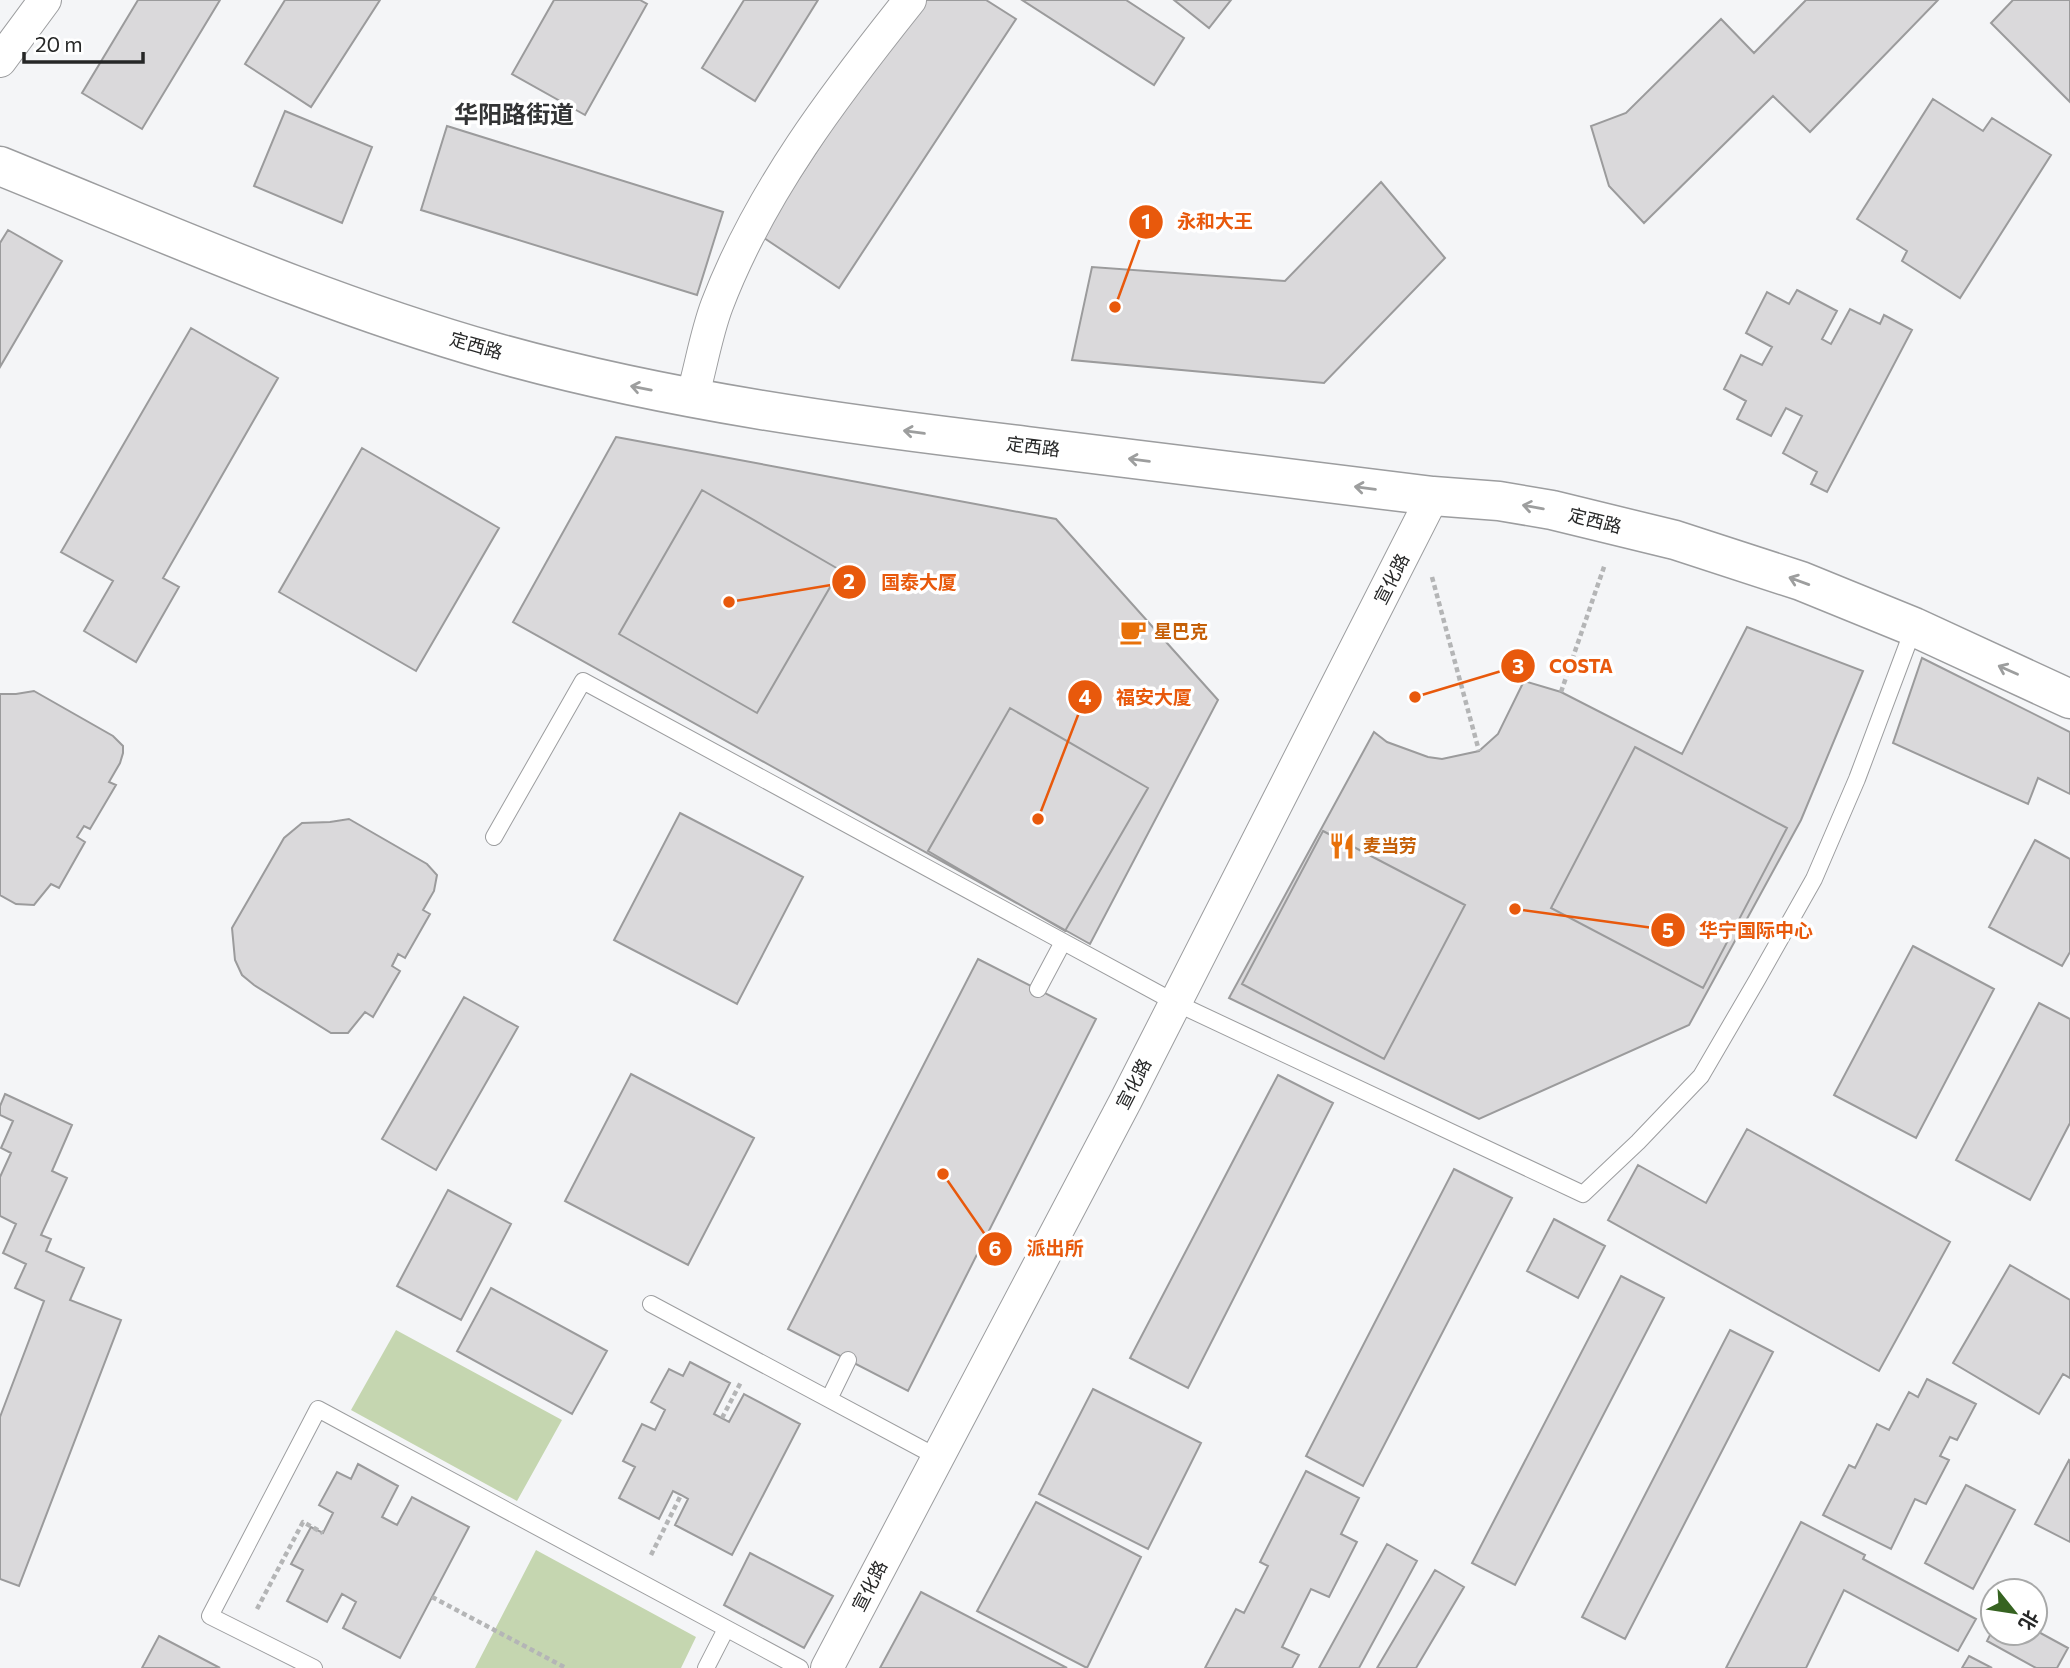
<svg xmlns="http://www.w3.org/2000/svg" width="2070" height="1668" font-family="Commissioner,'Noto Sans SC',sans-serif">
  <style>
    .green { fill: #c5d6b0 }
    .building { fill: #dad9db; stroke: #9b9b9c; stroke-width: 2 }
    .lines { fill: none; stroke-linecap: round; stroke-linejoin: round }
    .lane-casing { stroke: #9c9d9f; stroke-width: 18 }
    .street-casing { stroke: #9c9d9f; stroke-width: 34 }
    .secondary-casing { stroke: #9c9d9f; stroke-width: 41 }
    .path { stroke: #b4b5b6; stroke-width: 4.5; stroke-dasharray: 5 3.5; stroke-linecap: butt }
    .lane { stroke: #fff; stroke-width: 16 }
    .street { stroke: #fff; stroke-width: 32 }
    .secondary { stroke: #fff; stroke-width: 38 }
    .oneway { stroke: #9d9e9e }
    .labels { text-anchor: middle; stroke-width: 7; stroke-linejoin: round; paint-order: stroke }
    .street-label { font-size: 18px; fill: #262727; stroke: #fff }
    .food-label { font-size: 18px; font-weight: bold; fill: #c56008; stroke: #fff; text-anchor: start }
    .district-label { font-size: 24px; font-weight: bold; fill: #333435; stroke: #fff }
    .leader { fill: none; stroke: #e8590c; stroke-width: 2.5 }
    .callout-dot { fill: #e8590c; stroke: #fff; stroke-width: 2.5 }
    .mark-label { font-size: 21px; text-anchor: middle; font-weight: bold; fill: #fff }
    .callout-label { font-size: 19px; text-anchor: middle; font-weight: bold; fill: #e8590c; stroke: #fff; stroke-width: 7; stroke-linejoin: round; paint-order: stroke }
  </style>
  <rect width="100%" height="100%" fill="#f4f5f7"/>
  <path class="green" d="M396 1330 562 1420 517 1501 351 1410Z
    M536 1550 696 1637 681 1668H475Z"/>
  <path class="building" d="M138 0H220L142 129 82 93Z
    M285 0H380L311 107 245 64Z
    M554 0H640L647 4 585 115 512 74Z
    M744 0H818L755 101 702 68Z
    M916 0H986L1016 19 839 288 761 236Z
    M1022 0H1126L1184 38 1154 85Z
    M1174 0H1231L1209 28Z
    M1806 0H1938L1810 132 1773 96 1644 223 1609 186 1591 126 1626 113 1721 19 1754 53Z
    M2013 0H2070V102L1991 23Z
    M1933 99 1983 131 1992 118 2051 155 1960 298 1902 261 1907 251 1857 219Z
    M285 111 372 147 342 223 254 186Z
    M447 126 723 212 697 295 421 210Z
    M1381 182 1445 258 1324 383 1072 360 1092 267 1285 281Z
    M8 230 62 261 0 367V243Z
    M1797 290 1837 311 1822 339 1831 344 1850 309 1880 324 1884 315 1912 330 1827 492 1811 484 1817 472 1783 453 1802 416 1786 408 1771 436 1737 419 1746 401 1724 389 1741 355 1762 365 1772 347 1746 333 1767 292 1789 304Z
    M191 328 278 378 163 578 179 587 136 662 84 631 113 581 61 552Z
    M616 437 1056 519 1218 700 1090 944 513 622Z
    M362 448 499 528 416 671 279 592Z
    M702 490 840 570 757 713 619 634Z
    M1747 627 1863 671 1801 820 1689 1025 1479 1119 1229 998 1374 732 1387 742 1428 757 1442 759 1479 751 1498 734 1524 681 1561 692 1682 754Z
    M1922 658 2070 732V794L2038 778 2028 804 1893 743Z
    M34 691 113 736 123 746V753L120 763 109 782 116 785 90 829 84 826 77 837 85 842 59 888 51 884 34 905 16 904 0 895V694H16Z
    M1010 708 1148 788 1065 931 928 851Z
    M1635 747 1787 828 1703 988 1551 908Z
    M680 813 803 877 737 1004 614 940Z
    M349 819 427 864 437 875 434 891 423 910 430 914 405 958 398 954 392 966 400 971 373 1017 365 1012 348 1033H331L254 985 242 975 235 960 232 928 284 838 302 823 330 822Z
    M1323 831 1465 905 1384 1059 1242 984Z
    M2035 840 2070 859V952L2062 966 1989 927Z
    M1913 946 1994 989 1916 1138 1834 1095Z
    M978 959 1096 1019 908 1391 788 1329Z
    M464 997 518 1027 436 1170 382 1139Z
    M2039 1003 2070 1019V1123L2030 1200 1956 1160Z
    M631 1074 754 1138 688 1265 565 1201Z
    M1278 1075 1333 1103 1188 1388 1130 1358Z
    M5 1094 72 1125 52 1171 67 1178 41 1235 51 1239 46 1251 84 1268 70 1300 121 1320 19 1586 0 1579V1417L44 1301 15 1288 26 1264 3 1253 16 1224 0 1216V1177L11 1153 1 1148 13 1121 0 1115V1106Z
    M1747 1129 1950 1242 1879 1371 1608 1220 1638 1165 1706 1203Z
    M1454 1169 1512 1198 1363 1486 1306 1456Z
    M448 1190 511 1224 461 1320 397 1286Z
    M1554 1219 1605 1246 1578 1298 1527 1271Z
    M2010 1265 2070 1300V1378L2063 1374 2039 1414 1953 1363Z
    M1621 1276 1664 1298 1515 1585 1472 1563Z
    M491 1288 607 1351 572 1414 457 1351Z
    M1730 1330 1773 1352 1625 1639 1582 1617Z
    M690 1362 730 1383 714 1414 729 1422 744 1394 800 1424 732 1555 675 1525 688 1499 681 1495 673 1491 659 1519 619 1498 635 1467 623 1461 642 1424 655 1430 665 1410 651 1402 669 1369 683 1376Z
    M1927 1379 1976 1404 1957 1440 1950 1437 1940 1456 1949 1460 1926 1504 1915 1499 1891 1549 1823 1515 1849 1465 1855 1468 1877 1424 1889 1430 1909 1392 1918 1397Z
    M1093 1389 1201 1443 1148 1549 1039 1494Z
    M2069 1460 2070 1461V1542L2035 1524Z
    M358 1464 398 1486 382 1517 397 1525 412 1497 469 1527 400 1658 343 1628 356 1602 342 1594 327 1622 287 1601 303 1570 291 1564 311 1527 323 1533 333 1513 319 1505 337 1472 351 1479Z
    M1306 1471 1359 1498 1341 1534 1357 1542 1329 1597 1311 1589 1282 1647 1299 1655 1292 1668H1205L1236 1609 1244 1613 1268 1566 1260 1562Z
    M1966 1485 2015 1510 1973 1589 1925 1563Z
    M1036 1502 1141 1557 1087 1668 977 1611Z
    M1801 1522 1865 1555 1863 1559 1976 1619 1958 1651 1844 1590 1806 1668H1726Z
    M1387 1544 1417 1561 1359 1668H1319Z
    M750 1553 833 1596 804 1648 724 1605Z
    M1435 1570 1464 1587 1416 1668H1377Z
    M921 1592 1067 1668H880Z
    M1993 1629V1633H2035V1630L2068 1648 2057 1668H2036L1987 1641Z
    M159 1636 220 1668H142Z
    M1969 1656 1992 1668H1962Z"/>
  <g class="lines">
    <g class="lane-casing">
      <path id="lane" d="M494 837 583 681 1176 1003 1583 1194 1638 1142 1701 1076 1757 980 1814 879 1857 779 1914 627
        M1038 989 1063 942
        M651 1304 937 1457
        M829 1399 848 1360
        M314 1668 210 1616 318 1409 800 1668
        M706 1668 726 1629"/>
    </g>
    <g class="street-casing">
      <path id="street" d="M0 61 45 0
        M692 398C701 367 706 334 717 305 760 192 835 94 910 0
        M827 1668 1126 1100 1433 496"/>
    </g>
    <g class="secondary-casing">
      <path id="secondary" d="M0 166C163 232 324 304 494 352 668 401 848 425 1027 446 1162 463 1298 479 1433 496L1499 501 1552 510 1675 540 1801 581 1914 627 2070 699"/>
    </g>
    <path class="path" d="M1432 577 1479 751
      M1561 692 1605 564
      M722 1418 741 1382
      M651 1555 681 1495
      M432 1597 566 1668
      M257 1609 303 1522 323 1533"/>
    <use href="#lane" class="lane"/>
    <use href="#street" class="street"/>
    <use href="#secondary" class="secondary"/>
  </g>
  <defs><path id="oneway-shaft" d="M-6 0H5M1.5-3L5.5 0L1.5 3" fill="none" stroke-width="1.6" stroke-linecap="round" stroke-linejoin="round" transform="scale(1.75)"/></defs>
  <g class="oneway">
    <use href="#oneway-shaft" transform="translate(641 388) rotate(-169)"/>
    <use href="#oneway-shaft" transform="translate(914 432) rotate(-172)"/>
    <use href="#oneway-shaft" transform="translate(1139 460) rotate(-173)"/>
    <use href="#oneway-shaft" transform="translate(1365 488) rotate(-173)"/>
    <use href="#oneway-shaft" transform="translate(1533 507) rotate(-170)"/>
    <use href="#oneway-shaft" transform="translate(1799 581) rotate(-160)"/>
    <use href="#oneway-shaft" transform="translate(2008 670) rotate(-156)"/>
  </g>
  <defs>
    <g id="cafe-bare" transform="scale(2.1)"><path d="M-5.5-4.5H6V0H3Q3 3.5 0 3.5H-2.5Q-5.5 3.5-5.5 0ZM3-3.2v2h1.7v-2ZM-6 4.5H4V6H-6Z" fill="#e8710a" stroke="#fff" stroke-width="2.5" paint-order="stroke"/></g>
    <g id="restaurant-bare" transform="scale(2.1)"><path d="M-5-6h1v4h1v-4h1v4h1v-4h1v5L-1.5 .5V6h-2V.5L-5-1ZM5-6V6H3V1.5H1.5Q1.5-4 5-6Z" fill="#e8710a" stroke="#fff" stroke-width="2.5" paint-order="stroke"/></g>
  </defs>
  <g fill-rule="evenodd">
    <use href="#cafe-bare" x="1133" y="632"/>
    <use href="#restaurant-bare" x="1342" y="846"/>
  </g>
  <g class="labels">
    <g class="street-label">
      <text transform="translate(476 346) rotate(16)" y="6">定西路</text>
      <text transform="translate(1033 447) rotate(7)" y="6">定西路</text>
      <text transform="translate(1595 521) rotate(14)" y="6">定西路</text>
      <text transform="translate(1392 579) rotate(-63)" y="6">宣化路</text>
      <text transform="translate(1134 1084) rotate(-63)" y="6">宣化路</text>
      <text transform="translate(870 1586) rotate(-63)" y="6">宣化路</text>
    </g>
    <g class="food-label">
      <text x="1154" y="638">星巴克</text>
      <text x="1363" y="852">麦当劳</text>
    </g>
    <g class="district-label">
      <text x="514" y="123">华阳路街道</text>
    </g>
  </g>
  <path class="leader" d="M1115 307L1146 222M729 602L849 582M1415 697L1518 666M1038 819L1085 697M1515 909L1668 930M943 1174L995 1249"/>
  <g class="callout-dot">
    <circle cx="1115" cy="307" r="7"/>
    <circle cx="729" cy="602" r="7"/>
    <circle cx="1415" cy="697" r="7"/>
    <circle cx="1038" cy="819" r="7"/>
    <circle cx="1515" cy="909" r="7"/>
    <circle cx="943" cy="1174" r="7"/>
    <circle cx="1146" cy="222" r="18"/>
    <circle cx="849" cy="582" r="18"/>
    <circle cx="1518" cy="666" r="18"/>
    <circle cx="1085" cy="697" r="18"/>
    <circle cx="1668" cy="930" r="18"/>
    <circle cx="995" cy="1249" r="18"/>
  </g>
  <g class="mark-label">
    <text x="1146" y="229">1</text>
    <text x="849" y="589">2</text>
    <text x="1518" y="674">3</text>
    <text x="1085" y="705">4</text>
    <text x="1668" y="938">5</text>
    <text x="995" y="1256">6</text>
  </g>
  <g class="callout-label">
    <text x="1215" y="228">永和大王</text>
    <text x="919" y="589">国泰大厦</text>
    <text x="1581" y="673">COSTA</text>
    <text x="1154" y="704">福安大厦</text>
    <text x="1756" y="937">华宁国际中心</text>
    <text x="1055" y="1255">派出所</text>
  </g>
  <g transform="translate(2014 1612) rotate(120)"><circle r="33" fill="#ffffff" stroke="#a8a9a9" stroke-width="2"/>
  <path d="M0-5L12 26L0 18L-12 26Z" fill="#366321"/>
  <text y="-10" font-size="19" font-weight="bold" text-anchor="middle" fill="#262727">北</text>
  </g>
  <path d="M24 52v10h119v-10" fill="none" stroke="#262727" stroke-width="3.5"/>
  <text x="35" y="52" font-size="21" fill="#262727" stroke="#ffffff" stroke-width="5" paint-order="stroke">20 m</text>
</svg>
